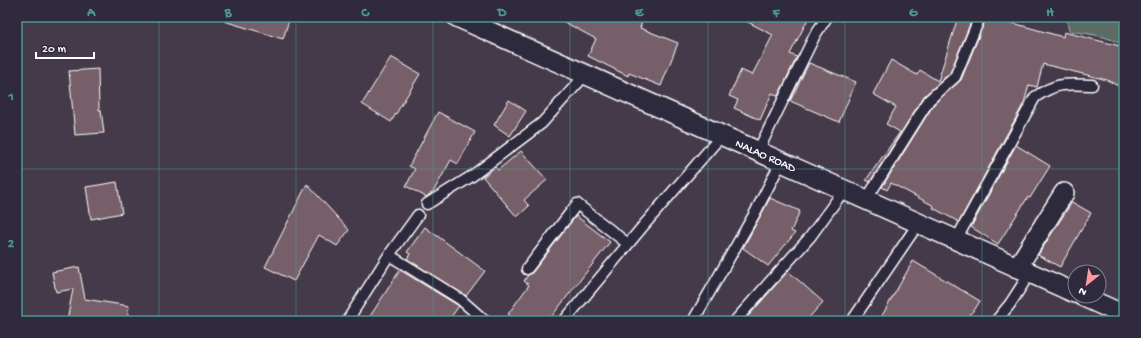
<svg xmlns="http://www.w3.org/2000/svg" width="1141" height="338" font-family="'Gochi Hand',sans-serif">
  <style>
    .green { fill: #5c6c64; stroke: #aeb6b2 }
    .building { fill: #775f69; stroke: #fff }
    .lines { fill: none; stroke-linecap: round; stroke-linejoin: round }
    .lane-casing { stroke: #fff; stroke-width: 13 }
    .street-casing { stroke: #fff; stroke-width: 22 }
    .lane { stroke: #2f2a3d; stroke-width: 10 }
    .street { stroke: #2f2a3d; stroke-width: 19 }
    .grid { fill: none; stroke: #4b9892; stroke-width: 1; stroke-opacity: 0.55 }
    .labels { text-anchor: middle; stroke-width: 3; stroke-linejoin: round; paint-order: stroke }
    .street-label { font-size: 12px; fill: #fff; stroke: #2f2a3d }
    .neatline { fill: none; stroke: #4b9892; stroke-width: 1.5 }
    .grid-label { font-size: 13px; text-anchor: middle; font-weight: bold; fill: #4b9892 }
  </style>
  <rect width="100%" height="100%" fill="#453a4a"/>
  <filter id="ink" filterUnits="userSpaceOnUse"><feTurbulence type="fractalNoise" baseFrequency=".025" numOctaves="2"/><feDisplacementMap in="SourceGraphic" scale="8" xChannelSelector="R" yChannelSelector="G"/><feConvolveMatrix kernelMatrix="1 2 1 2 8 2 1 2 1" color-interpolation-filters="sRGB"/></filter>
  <g filter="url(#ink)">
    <path class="green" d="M1066 17H1124V46C1108 35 1087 34 1069 31Z"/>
    <path class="building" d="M224 17H290L283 39 224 21Z
      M555 17H644L640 28 678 43 661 86 629 73 628 76 588 56 596 39Z
      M738 17H809L790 54 797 57 778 96 772 93 760 120 734 108 738 100 729 96 741 70 752 75 773 35Z
      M958 17H973L950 73 924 96 870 182 866 180 900 132 886 124 896 107 873 94 891 60 917 75 920 70 938 81Z
      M985 17H991L1063 37 1064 32 1124 47V89L1107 80 1043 64 1037 87 1029 85 1024 103 959 222 933 208 934 206 891 183 887 190 882 187 934 104 961 80 985 21Z
      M391 57 420 74 391 122 362 104Z
      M809 63 856 82 839 122 790 101Z
      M98 69 99 110H101L104 133 75 135 69 71Z
      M509 100 526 111 510 136 494 125Z
      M438 112 475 132 458 164 451 160 433 192 426 197 406 186 415 169 409 166Z
      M1016 145 1050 166 1030 198 1028 197 998 244 971 227Z
      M521 151 547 180 524 200 529 206 517 217 483 177 495 167 498 170Z
      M117 182 122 213 91 219 86 187Z
      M307 184 349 230 337 246 319 235 294 281 265 267Z
      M770 198 800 211 791 231 795 233 768 266 743 248Z
      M1072 202 1091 213 1060 267 1038 255Z
      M576 216 610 242 548 321H518L508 314 529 285 524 281 528 275 532 273Z
      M425 227 485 271 466 296 407 259 410 254 407 252Z
      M913 261 980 301 975 309 964 321H879Z
      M79 267 85 299 129 306 127 321H67L73 289 56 292 52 272Z
      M400 270 459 306 448 321H367Z
      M788 271 823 302 806 321H744Z"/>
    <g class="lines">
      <g class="lane-casing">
        <path id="lane" d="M758 151 815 35 827 17
          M866 200 929 100 955 77 979 19
          M427 204 472 176 542 123 586 74
          M956 240 1035 97C1058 82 1065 84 1092 85
          M389 255 460 299 485 321
          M527 269 577 204 628 244
          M347 321 389 255 418 215
          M564 321 644 225 722 135
          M693 321 755 213 781 162
          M735 321 810 237 844 190
          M852 321 918 224
          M996 321 1010 304 1030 273"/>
      </g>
      <g class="street-casing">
        <path id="street" d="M457 17 1075 293
          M1017 268 1064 193
          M1082 296 1124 315"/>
      </g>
      <use href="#lane" class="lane"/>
      <use href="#street" class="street"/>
    </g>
  </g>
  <path class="grid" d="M159 17V321M296 17V321M433 17V321M570 17V321M708 17V321M845 17V321M982 17V321M17 169H1124"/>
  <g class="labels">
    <g class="street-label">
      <text transform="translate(766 155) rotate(24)" y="4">NALAO ROAD</text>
    </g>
  </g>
  <rect width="1141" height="338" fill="none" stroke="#2f2a3d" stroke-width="44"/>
  <g transform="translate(1087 284) rotate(210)"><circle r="19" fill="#2f2a3d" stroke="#827f8b"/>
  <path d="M0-3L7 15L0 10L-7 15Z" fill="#ff9aa2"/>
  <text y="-6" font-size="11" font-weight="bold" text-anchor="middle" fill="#ffffff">N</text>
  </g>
  <path d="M36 52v6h58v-6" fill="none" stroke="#ffffff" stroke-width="2"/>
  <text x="42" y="52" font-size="12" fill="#ffffff" stroke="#2f2a3d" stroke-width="3" paint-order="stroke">20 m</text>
  <rect x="22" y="22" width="1097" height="294" class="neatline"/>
  <g class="grid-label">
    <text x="91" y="16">A</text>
    <text x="228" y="16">B</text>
    <text x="365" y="16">C</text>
    <text x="502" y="16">D</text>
    <text x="639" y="16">E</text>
    <text x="776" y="16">F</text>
    <text x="913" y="16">G</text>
    <text x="1050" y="16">H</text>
    <text x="11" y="100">1</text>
    <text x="11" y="247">2</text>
  </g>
</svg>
